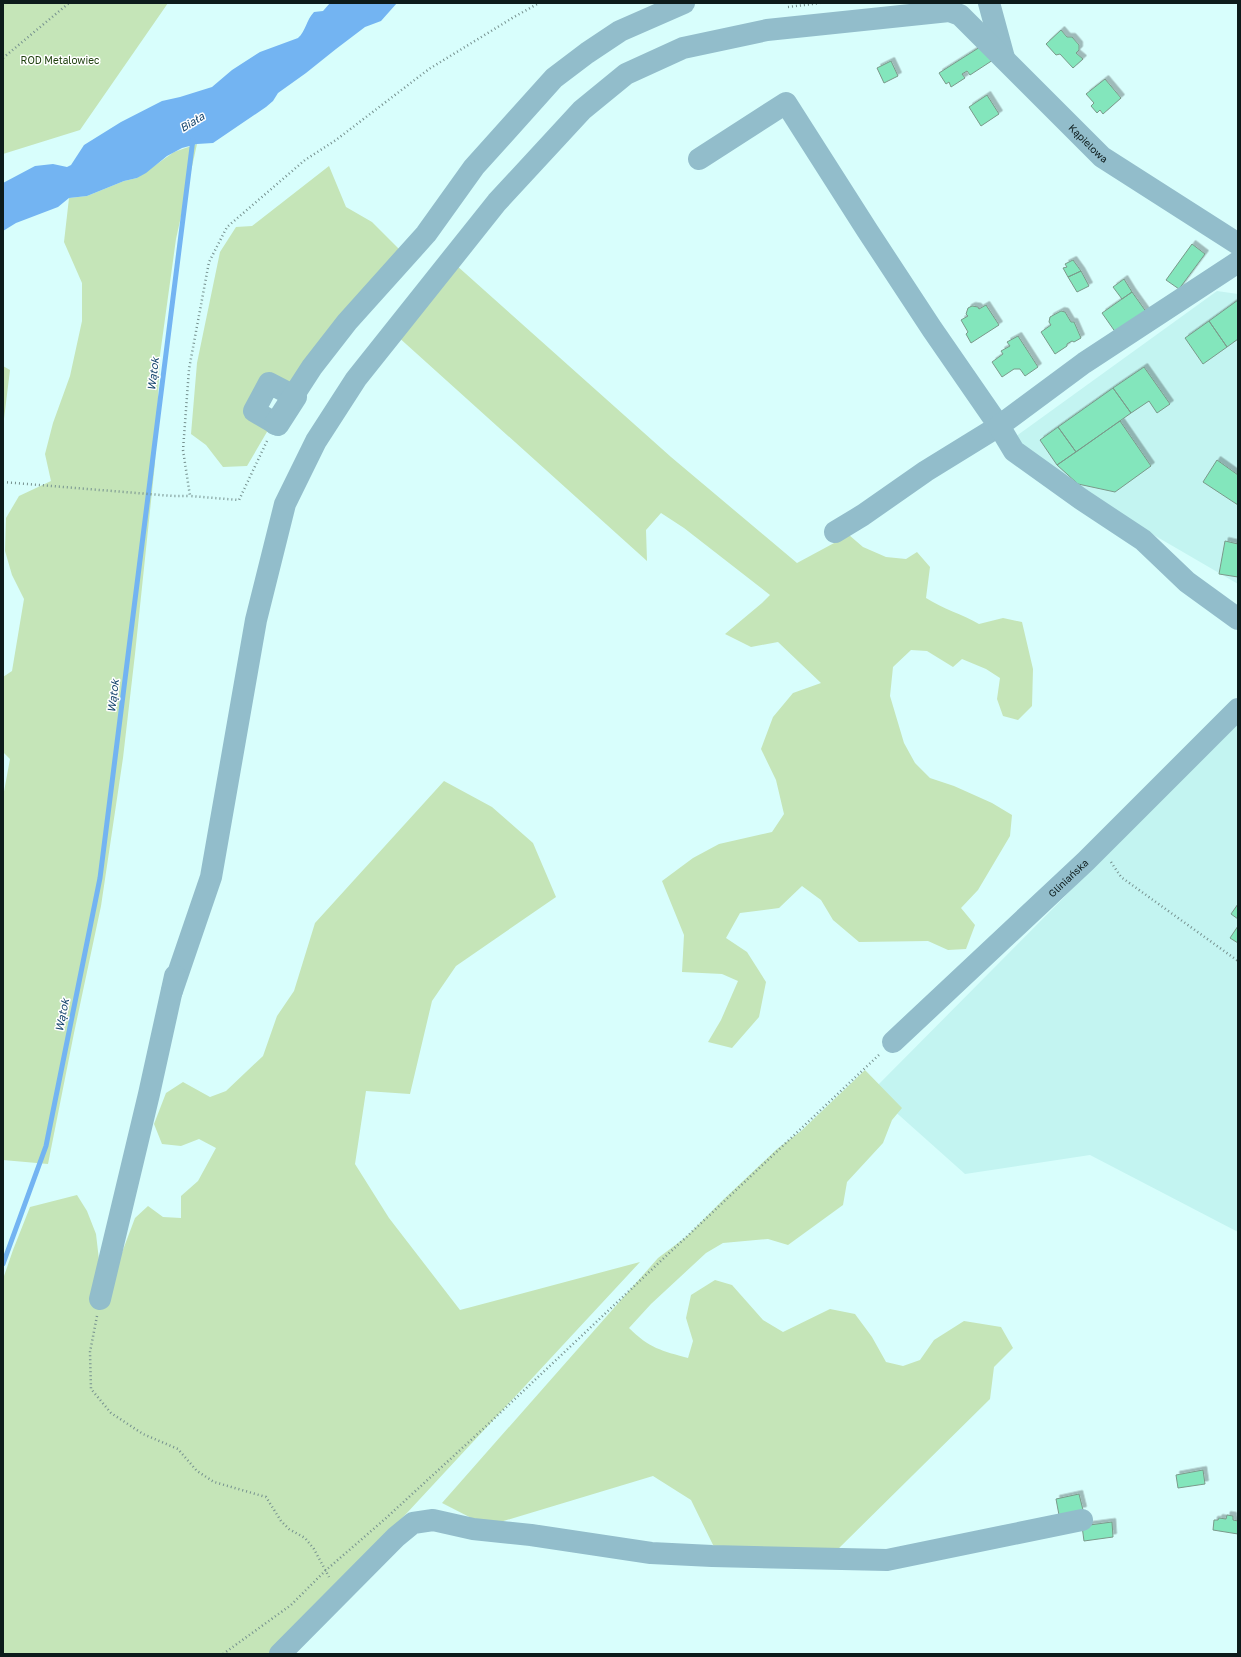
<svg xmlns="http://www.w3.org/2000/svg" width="1241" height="1657" font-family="'Golos Text',sans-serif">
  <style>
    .built { fill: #c3f4f1 }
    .green { fill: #c5e5b8 }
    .water { fill: #73b4f2 }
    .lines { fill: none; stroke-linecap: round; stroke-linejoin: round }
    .stream { stroke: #73b4f2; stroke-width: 5 }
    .building { fill: #83e6bc; stroke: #7a998a; filter: url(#shadow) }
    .path { stroke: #75908e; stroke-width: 2.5; stroke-dasharray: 1 3; stroke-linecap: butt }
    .minor { stroke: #92bdcb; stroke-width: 22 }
    .labels { text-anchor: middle; stroke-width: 3; stroke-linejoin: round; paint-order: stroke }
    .park-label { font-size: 10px; fill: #20410f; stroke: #fff }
    .street-label { font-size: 10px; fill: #0d1b1b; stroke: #fff }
    .water-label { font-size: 11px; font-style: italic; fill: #17466e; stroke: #fff }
  </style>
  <defs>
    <filter id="shadow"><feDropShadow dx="3.5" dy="-3.5" stdDeviation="0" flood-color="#0004"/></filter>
  </defs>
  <rect width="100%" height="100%" fill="#d8fefc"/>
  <path class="built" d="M1217 291 1238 294V584L1066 484 1015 437Z
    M1238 722V1232L1090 1155 965 1174 872 1091Z"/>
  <path class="green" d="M3 3H168L80 130 3 154Z
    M197 144 176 239 160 355 155 463 135 654 123 758 101 906 74 1033 48 1164 3 1160V797L10 759 3 752V677L12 671 24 599 12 575 5 551 6 518 19 496 51 481 45 454 53 423 70 376 82 321V283L64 242 69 198 87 196 124 181 137 178 174 152Z
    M329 166 346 207 372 222 402 252 288 390 268 380 251 413 271 425 247 466 223 467 206 445 191 434 197 363 220 252 236 227 252 226Z
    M456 265 671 457 797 563 849 535 863 547 886 557 906 559 917 552 930 567 926 598C943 609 962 614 979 624L1003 618 1022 622 1033 669 1032 706 1018 720 1003 716 997 699 1000 678 986 669 962 659 953 667 927 651 911 650 893 667 890 696 904 743 915 763 930 778 954 786 992 803 1012 815 1010 836 978 890 961 908 975 925 966 949 948 950 928 941 859 942 833 920 821 900 802 886 779 908 740 913 726 938 747 952 766 982 759 1017 732 1048 708 1042 721 1020 738 981 722 974 682 972 684 935 662 881 693 858 719 844 772 832 784 814 776 780 761 749 773 717 793 693 821 683 778 642 751 647 725 634 762 603 770 595 684 528 661 513 646 530 647 561 396 335Z
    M3 366 10 370 3 427Z
    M444 781 492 807 533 843 556 897 456 966 432 1001 410 1094 366 1091 355 1164 389 1218 460 1310 640 1262 276 1654H3V1279L13 1250 30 1207 77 1195 87 1211 96 1234 99 1260 118 1263 135 1218 148 1206 163 1217 181 1218V1196L198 1181 216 1148 199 1139 181 1146 162 1144 154 1124 166 1093 183 1082 210 1097 226 1091 263 1056 277 1016 294 991 315 923Z
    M865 1070 902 1108 892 1120 883 1143 847 1182 843 1205 788 1245 768 1239 723 1243 706 1253 651 1304 629 1328C649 1348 662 1351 688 1358L693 1341 686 1318 691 1295 715 1280 732 1285 763 1320 783 1332 830 1309 855 1314 872 1337 886 1362 903 1366 920 1360 934 1340 964 1321 1001 1327 1013 1348 994 1367 990 1399 834 1553 716 1551 691 1500 653 1476 487 1526 442 1503 658 1258 686 1237 724 1199 777 1149 801 1131Z"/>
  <path class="water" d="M330 3H397L381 21 365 27 336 49 306 73 278 93 273 101 266 107 213 143 197 144 182 148 167 156 146 173 137 178 124 181 87 196 69 198 58 207 16 223 3 231V183L35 166 53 164 67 167 71 165 84 145 121 122 162 101 180 97 212 87 232 70 260 52 298 38C306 31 306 20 314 12L323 11Z"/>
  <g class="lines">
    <path class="stream" d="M3 1264 46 1146 100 878 193 139"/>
  </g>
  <path class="building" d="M1061 30 1067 37H1072L1079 45V50L1076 53 1083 59 1073 68 1060 54 1056 55 1046 44Z
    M980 47 993 60 970 75 967 71 962 74 965 78 951 87 949 82 946 84 939 73Z
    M891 61 898 76 884 83 877 68Z
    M1105 79 1121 98 1103 114 1100 110 1097 113 1091 106 1094 103 1086 94Z
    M987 95 999 114 981 126 969 107Z
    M1192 244 1205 254 1179 289 1166 280Z
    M1073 260 1081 271 1068 277 1063 268 1067 267 1065 264Z
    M1081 271 1089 286 1077 292 1068 277Z
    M1124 279 1132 292 1122 299 1113 287Z
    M1132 292 1147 313 1116 333 1102 313Z
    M1238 300V339L1227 347 1209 321Z
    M986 305 999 325 971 343 966 334 968 332 961 320 968 316 966 314 968 308 972 306 978 307 979 309Z
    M1061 311 1065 312 1071 322H1074L1081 338 1074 342 1072 341 1067 344V346L1055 354 1041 332 1051 325 1049 322 1050 317Z
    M1209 321 1227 347 1203 364 1185 338Z
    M1018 336 1038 367 1025 376 1020 369H1014L1002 377 992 362 1003 354 1001 351 1010 346 1007 342Z
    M1144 367 1170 404 1157 413 1149 401 1131 413 1113 388Z
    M1113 388 1131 413 1076 452 1058 427Z
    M1120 421 1151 466 1115 492 1078 484 1057 465Z
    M1058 427 1076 452 1057 465 1040 440Z
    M1217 460 1238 475V505L1203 482Z
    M1225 541 1238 544V577L1219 574Z
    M1238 904V919L1231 914Z
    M1238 926V943L1230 938Z
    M1203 1470 1205 1484 1178 1488 1176 1475Z
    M1079 1494 1083 1510 1059 1515 1056 1499Z
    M1227 1515 1233 1516V1520L1238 1521V1534L1213 1530 1214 1520H1218L1219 1518 1226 1519Z
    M1112 1522 1113 1537 1084 1541 1082 1526Z"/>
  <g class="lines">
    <path class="path" d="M788 7 820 3
      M3 58 69 3
      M267 441 239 500 190 496 183 450 189 369 209 262 227 227 305 160 336 140 429 69 514 17 539 3
      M3 482 173 496H190
      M1111 862 1121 877 1238 961
      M97 1316 90 1352 91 1389 111 1413 143 1434 178 1449 197 1471 214 1482 266 1497 281 1521 289 1529 305 1538 314 1549 329 1577
      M223 1654 291 1605 325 1571 385 1519 483 1429 880 1054"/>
    <g class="minor">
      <path d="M989 3 1004 58"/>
      <path d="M699 159 786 103 867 230 932 329 999 426 926 471 863 515 835 532"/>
      <path d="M1238 262 1084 363 999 426 1014 451 1081 499 1143 540 1187 582 1238 619"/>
      <path d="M269 383 296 397 278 425 254 411Z"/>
      <path d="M275 424 312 367 347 322 426 234 474 167 554 78 587 53 620 31 684 3"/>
      <path id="s1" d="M172 991 211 877 256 620 285 504 316 441 356 379 497 202 582 110 626 74 683 48 767 30 949 11 960 15 1102 157 1238 244"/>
      <path id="s2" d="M893 1042 1086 861 1238 709"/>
      <path d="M100 1299 149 1094 175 976"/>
      <path d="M280 1654 396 1537 413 1523 433 1520 473 1529 531 1535 651 1553 712 1556 887 1560 1082 1520"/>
    </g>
  </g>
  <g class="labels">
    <g class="park-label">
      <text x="60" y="64">ROD Metalowiec</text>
    </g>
    <g class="street-label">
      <text dy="4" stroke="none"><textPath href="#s1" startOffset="1578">Kąpielowa</textPath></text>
      <text dy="4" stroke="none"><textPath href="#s2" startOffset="240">Gliniańska</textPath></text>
    </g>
    <g class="water-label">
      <text transform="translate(192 122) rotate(-31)" y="4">Biała</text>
      <text transform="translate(153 374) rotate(-83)" y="4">Wątok</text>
      <text transform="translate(113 696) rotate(-83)" y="4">Wątok</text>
      <text transform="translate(62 1015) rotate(-79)" y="4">Wątok</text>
    </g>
  </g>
  <rect width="1241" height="1657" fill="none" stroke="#0d1b1b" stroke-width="8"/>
</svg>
